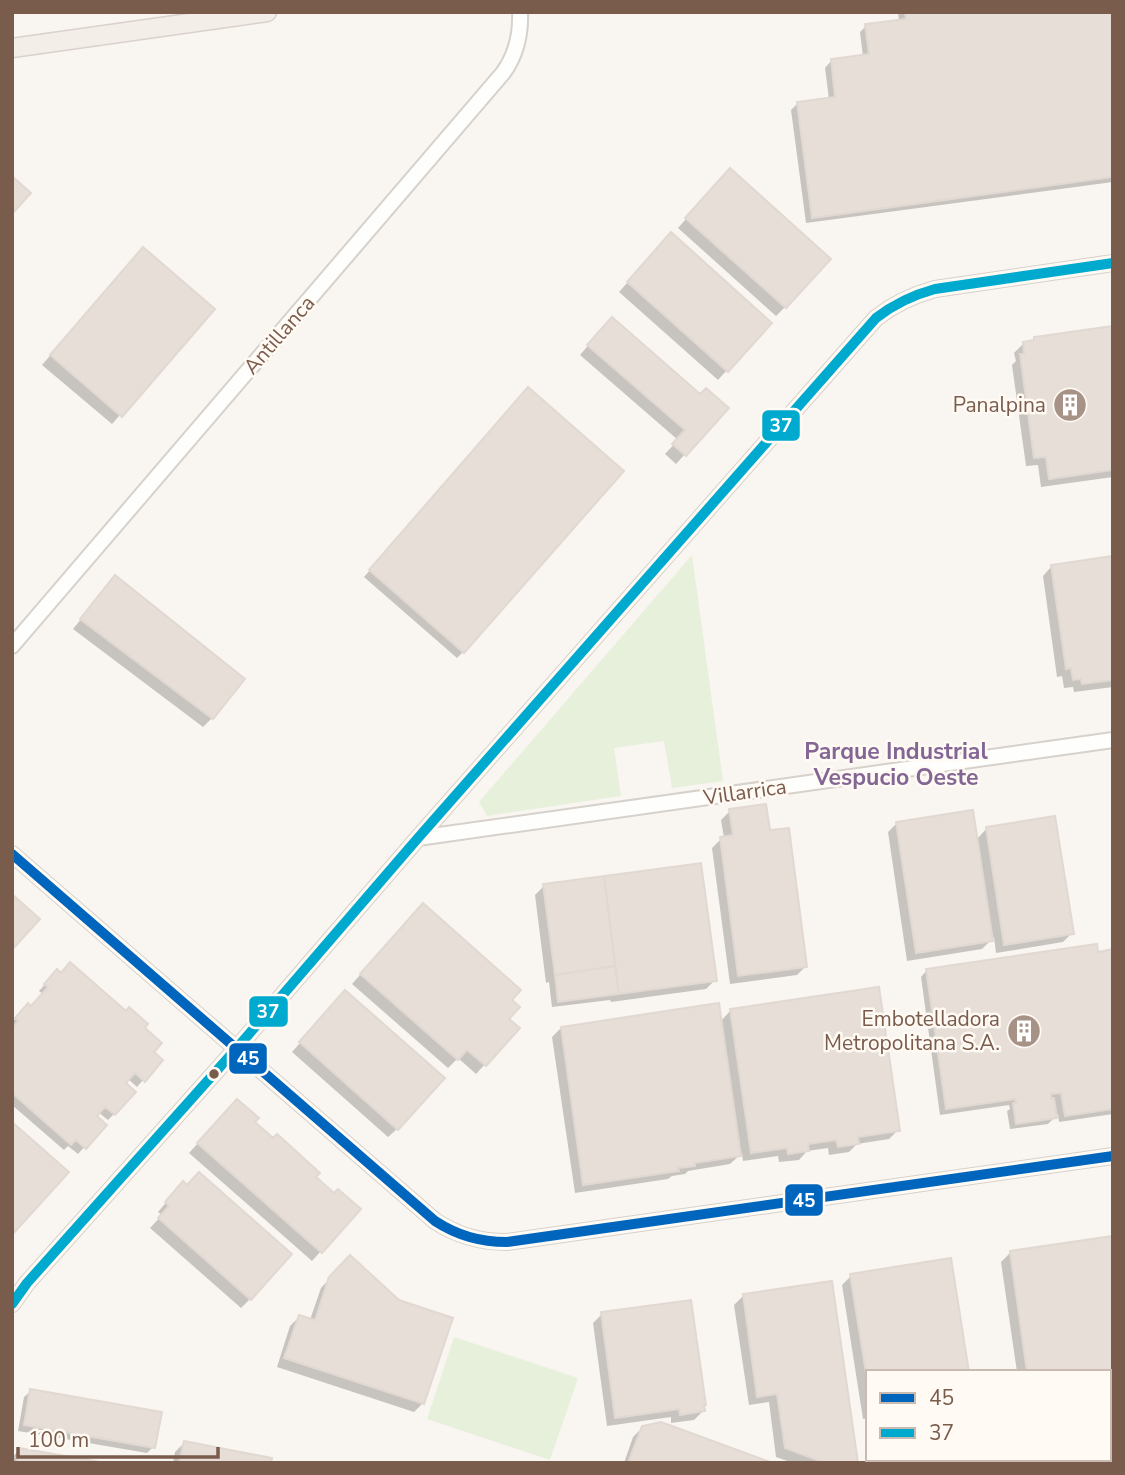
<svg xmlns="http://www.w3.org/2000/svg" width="1125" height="1475" font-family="'Nunito Sans',sans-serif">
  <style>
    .green { fill: #e7f0db }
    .shadow { fill: #0003 }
    .building { fill: #e6ded7; stroke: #e2d8d2; stroke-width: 2 }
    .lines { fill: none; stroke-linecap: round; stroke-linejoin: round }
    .minor-casing { stroke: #d7d1cb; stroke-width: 18 }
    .major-casing { stroke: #dad1cc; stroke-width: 21 }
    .minor { stroke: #fefefd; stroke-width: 14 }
    .major { stroke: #f3eee8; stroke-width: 18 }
    .bus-1-casing { stroke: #fffaf3; stroke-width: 16 }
    .bus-2-casing { stroke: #fffaf3; stroke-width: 16 }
    .bus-1 { stroke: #0065bd; stroke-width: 10 }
    .bus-2 { stroke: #00a9ce; stroke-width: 10 }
    .bus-dot { fill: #7a5c4d; stroke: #fffaf3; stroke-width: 2.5 }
    .labels { text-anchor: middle; stroke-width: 5; stroke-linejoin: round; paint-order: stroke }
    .street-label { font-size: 21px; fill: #7a5c4d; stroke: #fffaf3 }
    .poi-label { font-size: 21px; fill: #7a5c4d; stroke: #fffaf3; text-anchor: end }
    .neighbourhood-label { font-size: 23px; font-weight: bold; fill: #846695; stroke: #fffaf3 }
    .line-badge { stroke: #fffaf3; stroke-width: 2.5 }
    .badge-label { font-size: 19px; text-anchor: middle; font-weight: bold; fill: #fff }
  </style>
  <rect width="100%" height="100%" fill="#f9f5f0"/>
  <path class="green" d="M692 555 723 781 672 788 664 741 614 748 621 796 487 816 479 802Z
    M454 1337 578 1378 550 1460 427 1419Z"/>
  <path class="shadow" d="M898 12H1113V182L806 223 791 110 798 103 829 99 825 68 831 61 863 57 860 32 866 26 899 21Z
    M721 179 785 307 776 316 678 228Z
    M662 244 770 323 718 380 619 292Z
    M134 258 120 415 112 424 42 365Z
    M603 328 700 396 727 408 676 464 665 454 678 440 580 355Z
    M1113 328V477L1041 487 1038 465 1026 466 1012 365 1016 361 1014 353 1023 344 1030 343 1035 338Z
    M522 396 463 652 457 658 364 577Z
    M1113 558V687L1074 692 1073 687 1064 688 1062 676 1057 677 1043 576 1051 567Z
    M115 577 212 718 203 727 73 629Z
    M730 811 768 832 806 966 797 975 730 984 712 848 721 839 724 838 721 820Z
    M897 823 976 840 987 828 1072 933 1063 942 996 953 994 937 982 949 907 961 888 832Z
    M700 865 715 980 706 989 611 1002 610 1000 552 1007 549 982 546 983 535 895 544 886Z
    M414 914 509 1000 507 1019 517 1029 476 1074 458 1058 448 1068 352 984Z
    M1113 951V1114L1059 1122 1058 1114 1048 1124 1010 1129 1007 1111 1010 1109 1009 1105 940 1115 921 977 927 970Z
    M57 971 143 1028 151 1052 143 1080 137 1087 128 1079 114 1114 108 1120 98 1112 94 1116 104 1125 78 1154 68 1146 64 1150 12 1105V1022L28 1006 31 1008 43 994 39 991Z
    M337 1001 397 1129 388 1137 292 1052Z
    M731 1010 898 1130 889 1139 857 1144 849 1152 829 1155 828 1148 807 1151 799 1160 779 1162 778 1156 743 1161 742 1153 730 1164 688 1171 685 1174 672 1176 668 1179 575 1193 552 1037 561 1028 720 1022Z
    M228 1110 252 1122 334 1195 359 1209 312 1261 189 1153Z
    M175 1192 250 1299 241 1308 150 1228 162 1215 158 1212Z
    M1113 1242V1384L1109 1385V1372H1017L1001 1262 1010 1253Z
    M341 1267 423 1403 414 1412 277 1367 290 1326 299 1317 310 1320 321 1288Z
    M851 1276 868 1372V1418L863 1419 842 1285Z
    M743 1296 856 1463H793L776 1457 769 1402 749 1405 734 1305Z
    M602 1314 703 1411 694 1420 671 1423V1417L607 1426 593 1323Z
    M31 1391 153 1447 147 1453 18 1431 24 1397Z
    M643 1427 768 1463H624L633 1437Z
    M184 1443 269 1463H173L175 1452Z
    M20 1450 96 1463H12L13 1456Z"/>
  <path class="building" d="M905 12H1113V177L812 218 797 102 835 97 831 59 869 54 865 24 906 19Z
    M730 168 831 259 786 308 685 218Z
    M12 176 31 193 12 214Z
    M671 232 772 323 728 372 627 282Z
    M143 247 215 309 122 417 50 355Z
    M612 317 700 394 706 388 729 408 686 456 672 444 685 430 587 345Z
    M1113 326V470L1049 479 1046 457 1034 458 1020 354H1024L1023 342 1034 340V337Z
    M528 387 624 471 464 653 369 570Z
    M1113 556V680L1082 684 1081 679 1073 680 1071 668 1066 669 1051 565Z
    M115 575 245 679 213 719 80 619Z
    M766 804 770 830 789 828 807 967 738 976 720 837 733 835 729 809Z
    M973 810 993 941 916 953 896 822Z
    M1055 816 1074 934 1004 945 986 827Z
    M701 863 717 981 619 994 604 876Z
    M604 876 615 966 555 975 543 884Z
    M12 894 40 919 12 950Z
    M423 903 521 990 512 1000 520 1007 509 1019 520 1028 486 1066 467 1050 458 1060 360 974Z
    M1097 944 1098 952 1113 949V1109L1065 1116 1061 1093 1051 1094V1098H1054L1057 1118 1016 1124 1013 1103H1016L1015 1099 946 1109 926 969Z
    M70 962 126 1011 129 1007 148 1024 145 1028 162 1043 154 1052 163 1060 145 1082 135 1073 126 1083 136 1092 115 1115 105 1107 97 1116 107 1125 86 1149 76 1140 71 1145 12 1093V1028L18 1021 15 1018 28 1003 31 1006 48 987 44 984 57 969 61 973Z
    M615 966 619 994 558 1002 555 975Z
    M879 987 900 1131 858 1137 859 1144 838 1147 836 1140 808 1144 809 1151 788 1154 787 1148 751 1153 730 1009Z
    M345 990 445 1078 398 1130 299 1042Z
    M719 1003 741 1156 695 1163V1166L678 1168 679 1171 583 1185 561 1027Z
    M237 1099 259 1118 255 1122 273 1138 277 1134 320 1173 316 1177 334 1193 338 1189 361 1209 322 1253 197 1143Z
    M12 1122 69 1172 12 1235Z
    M199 1172 292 1254 251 1300 158 1218 169 1206 165 1202 183 1181 187 1185Z
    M1113 1236V1378H1109V1372H1027L1010 1251Z
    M350 1255 399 1300 453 1318 424 1404 284 1358 299 1315 315 1320 329 1277Z
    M951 1258 969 1372H868V1385L850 1274Z
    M832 1281 858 1463H825L785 1448 777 1394 757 1397 743 1294Z
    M691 1300 706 1405H704L705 1411 680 1415 679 1409 615 1418 601 1312Z
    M30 1389 162 1412 155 1448 24 1425Z
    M661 1422 773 1463H628L642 1426Z
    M184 1441 272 1458 271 1463H179Z
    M19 1448 106 1463H17Z"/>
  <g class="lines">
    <g class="minor-casing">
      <path id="minor" d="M12 646 503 73C516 55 521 35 520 12
        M418 838 1113 740
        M12 854 435 1221C458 1236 480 1242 507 1242L1113 1156
        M12 1304 27 1283 236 1049 418 838 876 318C894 304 913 295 935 289L1113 263"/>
    </g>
    <g class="major-casing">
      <path id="major" d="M12 48 267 12"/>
    </g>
    <use href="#minor" class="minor"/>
    <use href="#major" class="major"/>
    <g class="bus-1-casing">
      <path id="bus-1" d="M12 854 435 1221C458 1236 480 1242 507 1242L1113 1156"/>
    </g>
    <g class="bus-2-casing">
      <path id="bus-2" d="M12 1304 27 1283 236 1049 418 838 876 318C894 304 913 295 935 289L1113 263"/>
    </g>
    <use href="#bus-1" class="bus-1"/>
    <use href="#bus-2" class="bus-2"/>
  </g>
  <defs>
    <g id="building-disc" transform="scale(1.75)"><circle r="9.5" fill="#a69286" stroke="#fffaf3"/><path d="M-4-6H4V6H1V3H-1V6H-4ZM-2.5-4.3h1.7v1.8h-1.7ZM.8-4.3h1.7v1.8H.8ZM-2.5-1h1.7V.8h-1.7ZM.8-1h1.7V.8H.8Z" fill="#fff"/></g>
  </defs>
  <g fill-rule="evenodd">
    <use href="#building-disc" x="1070" y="405"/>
    <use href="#building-disc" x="1024" y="1031"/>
  </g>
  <circle class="bus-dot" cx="214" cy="1074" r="6"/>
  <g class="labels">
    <g class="street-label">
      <text transform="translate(279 335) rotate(-49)" y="7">Antillanca</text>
      <text transform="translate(745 792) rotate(-8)" y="7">Villarrica</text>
    </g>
    <g class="poi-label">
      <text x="1046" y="412">Panalpina</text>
      <text x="1000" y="1026">Embotelladora<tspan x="1000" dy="24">Metropolitana S.A.</tspan></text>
    </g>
    <g class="neighbourhood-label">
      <text x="896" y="759">Parque Industrial<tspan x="896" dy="26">Vespucio Oeste</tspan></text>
    </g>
  </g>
  <g class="line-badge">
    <rect x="761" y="409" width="40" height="33" rx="7" fill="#00a9ce"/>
    <rect x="248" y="995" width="41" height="33" rx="7" fill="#00a9ce"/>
    <rect x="228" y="1042" width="40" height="33" rx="7" fill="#0065bd"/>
    <rect x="784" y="1183" width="40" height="34" rx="7" fill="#0065bd"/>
  </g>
  <g class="badge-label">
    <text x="781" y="432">37</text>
    <text x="268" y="1018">37</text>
    <text x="248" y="1065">45</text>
    <text x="804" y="1207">45</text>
  </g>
  <rect width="1125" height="1475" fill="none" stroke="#7a5c4d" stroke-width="28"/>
  <rect x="866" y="1370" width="245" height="91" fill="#fffaf3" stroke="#cabbb1" stroke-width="2"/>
  <rect x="880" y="1393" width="35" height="10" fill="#0065bd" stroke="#cabbb1" stroke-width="2"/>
  <text x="929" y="1405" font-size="21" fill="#7a5c4d">45</text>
  <rect x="880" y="1428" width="35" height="10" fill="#00a9ce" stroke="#cabbb1" stroke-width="2"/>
  <text x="929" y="1440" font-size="21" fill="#7a5c4d">37</text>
  <path d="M18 1447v10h200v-10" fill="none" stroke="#7a5c4d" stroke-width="3.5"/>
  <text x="28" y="1447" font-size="21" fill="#7a5c4d" stroke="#fffaf3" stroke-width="5" paint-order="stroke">100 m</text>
</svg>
